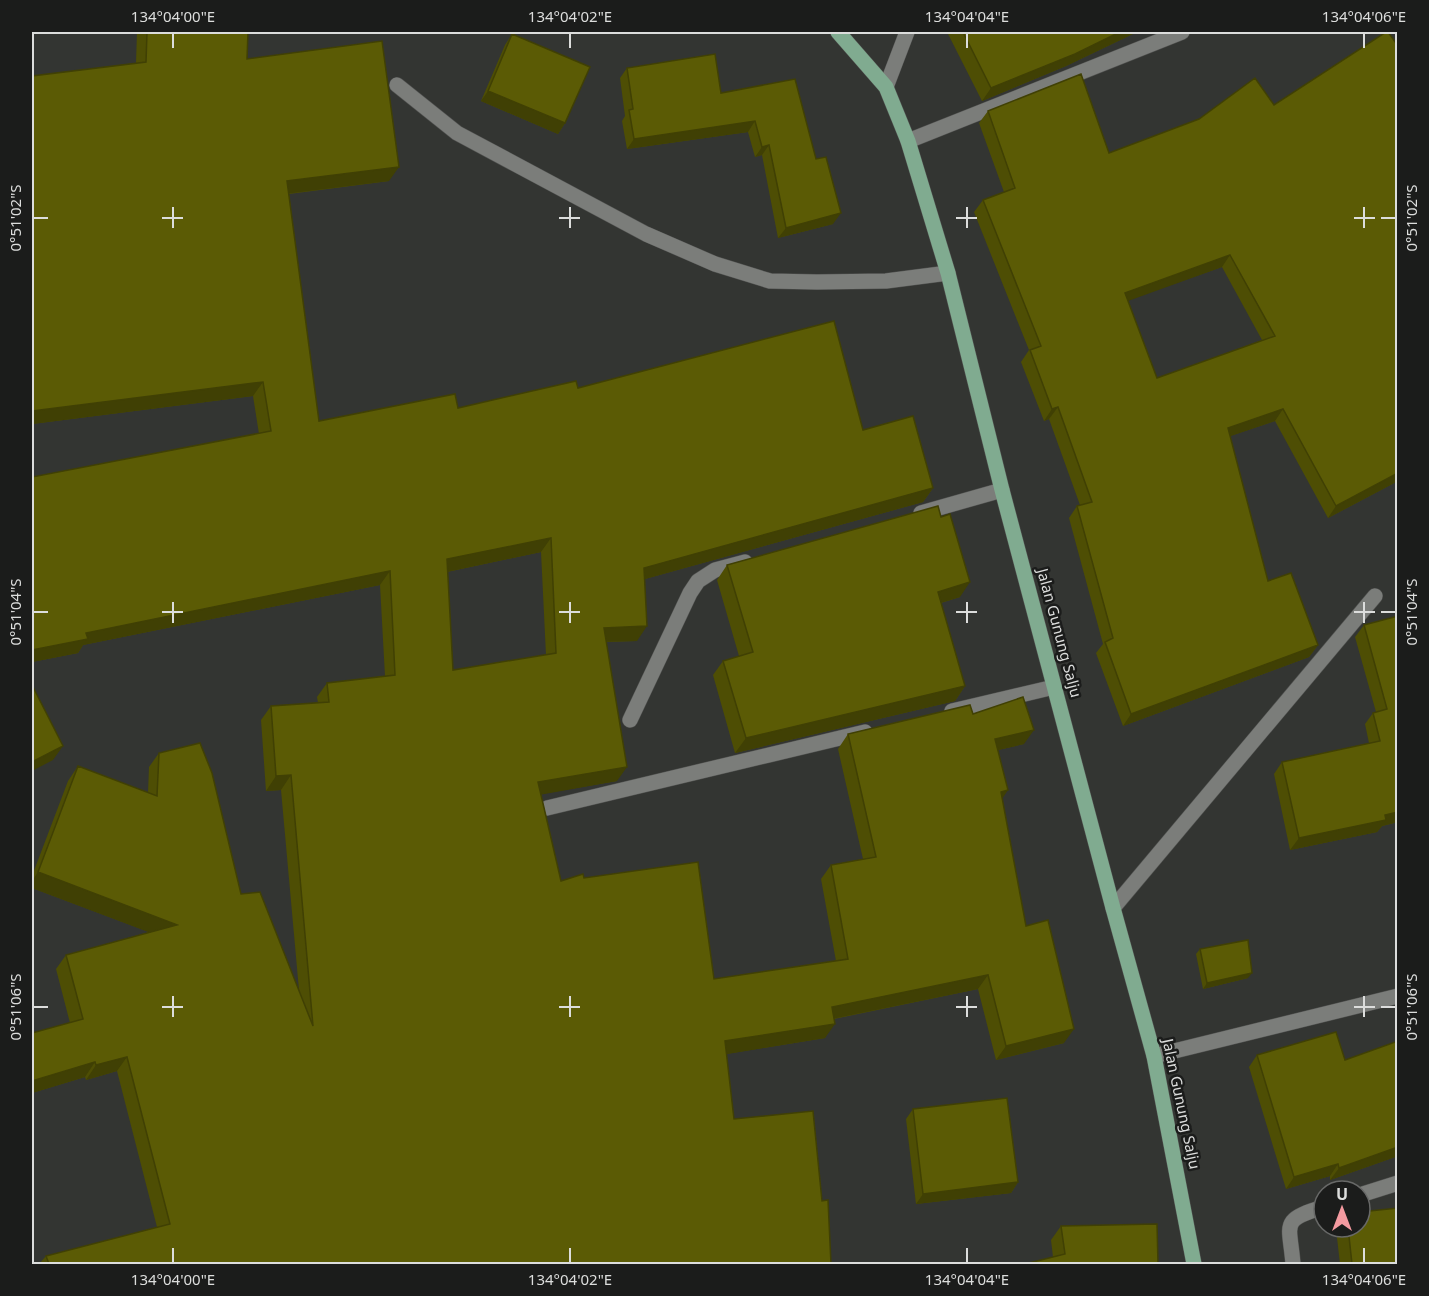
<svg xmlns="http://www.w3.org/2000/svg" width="1429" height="1296" font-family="'Noto Sans',sans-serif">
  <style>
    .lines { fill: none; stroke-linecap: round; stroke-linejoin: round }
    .service-casing { stroke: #515250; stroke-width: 16 }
    .minor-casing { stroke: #515250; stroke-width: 16 }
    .primary-casing { stroke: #515250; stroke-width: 16 }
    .service { stroke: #7b7d7a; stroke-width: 15 }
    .minor { stroke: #7b7d7a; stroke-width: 15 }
    .primary { stroke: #80ab90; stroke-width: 15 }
    .wall { fill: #4e4e04; fill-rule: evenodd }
    .shaded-wall { fill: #404004 }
    .building { fill: #5b5b05; stroke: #404004; stroke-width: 1.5; fill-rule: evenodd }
    .ticks { fill: none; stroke: #dcdddc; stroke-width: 2 }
    .labels { text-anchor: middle; stroke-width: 5; stroke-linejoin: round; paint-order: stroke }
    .street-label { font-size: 15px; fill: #dcdddc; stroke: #1b1c1b }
    .neatline { fill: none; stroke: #dcdddc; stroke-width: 2 }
    .ticks-label { font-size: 15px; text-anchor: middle; fill: #dcdddc }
  </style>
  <rect width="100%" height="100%" fill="#333532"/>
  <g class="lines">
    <g class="service-casing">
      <path id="service" d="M1360 1195 1398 1183
        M1293 1264C1290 1224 1279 1220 1324 1207"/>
    </g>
    <g class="minor-casing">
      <path id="minor" d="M397 85 457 133 646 234 715 264 770 281 817 282 886 281 948 273
        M886 87 907 32
        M908 141 1182 32
        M921 513 1002 490
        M952 711 1054 687
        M630 720 690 593 698 581 715 570 745 562
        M547 808 865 732
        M1113 908 1375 596
        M1154 1056 1398 996"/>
    </g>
    <g class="primary-casing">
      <path id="primary" d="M838 32 886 87 908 141 948 273 1002 490 1113 908 1154 1056 1194 1264"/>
    </g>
    <use href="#service" class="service"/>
    <use href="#minor" class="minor"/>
    <use href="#primary" class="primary"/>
  </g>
  <path class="wall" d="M137 32H248L247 59 389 181 289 194 319 421 458 408 578 388 863 430 933 488 923 502 645 579 637 641 606 642 617 781 541 794 561 881 584 878 714 979 836 961 821 879 831 865 863 859 838 749 848 734 973 714 1024 744 998 750 1002 798 1026 926 1064 1043 996 1060 978 989 834 1019 825 1038 726 1054 734 1119 822 1201 831 1264H39L46 1256 157 1227 117 1071 86 1080 85 1077 32 1093V1033L70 1023 56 969 66 955 149 932 32 888V876L68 781 78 766 148 793 149 767 159 753 241 894 299 990 281 790 266 791 261 720 271 706 318 703 317 697 327 683 385 676 380 585 83 645 78 653 32 662V477L259 434 253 396 32 424V76L136 63ZM541 552 546 655 453 670 447 572Z
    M947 32H1137L1066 66 982 101Z
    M512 34 565 123 558 134 481 101 505 45Z
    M627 68 721 93 795 79 833 224 778 238 762 155 755 157 748 132 627 149 622 121 625 116 620 78Z
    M988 111 1109 153 1199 119 1398 481 1328 518 1275 421 1230 436 1268 581 1318 645 1309 657 1123 726 1096 653 1103 644 1069 518 1077 506 1080 505 1049 419 1044 421 1021 362 1029 350 974 212 983 200 1004 192 979 123ZM1222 267 1262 340 1157 378 1128 300Z
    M727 565 960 597 941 603 965 686 955 701 735 753 713 675 723 661 739 656 717 580Z
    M1398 616V822L1382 826 1377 832 1290 850 1274 774 1282 762 1369 743 1365 724 1373 713 1376 712 1355 637 1364 625Z
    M1200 949 1248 978 1203 989 1196 954Z
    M1257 1055 1345 1060 1398 1156 1330 1180V1176L1286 1189 1249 1067Z
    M913 1109 1018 1182 1011 1193 916 1204 906 1119Z
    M1061 1226 1158 1264 1053 1257 1051 1240Z
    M1337 1227H1360L1398 1264H1340L1336 1229Z"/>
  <path class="shaded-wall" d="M1120 32H1137L1066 66 982 101 991 88Z
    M488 91 565 123 558 134 481 101Z
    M755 121 748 132 627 149 634 139Z
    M769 145 762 155 755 157 762 147Z
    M399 167 389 181 277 195 287 181Z
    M841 213 833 224 778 238 786 228Z
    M1230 255 1222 267 1117 305 1125 293Z
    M263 382 253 396 32 424V411Z
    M1058 407 1049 419 1044 421 1052 409Z
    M1283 409 1275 421 1219 440 1228 428Z
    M1398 473V481L1328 518 1336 506Z
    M933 488 923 502 634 582 644 568Z
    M551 538 541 552 437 574 447 559Z
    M390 571 380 585 83 645 78 653 32 662V650L86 633Z
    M970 582 960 597 927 607 938 592Z
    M647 626 637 641 594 642 604 628Z
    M1318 645 1309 657 1123 726 1131 714Z
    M965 686 955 701 735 753 746 738Z
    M1034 730 1024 744 985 753 995 739Z
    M63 746 53 760 32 771V762Z
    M627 767 617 781 528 797 538 782Z
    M291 775 281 790 266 791 276 776Z
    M1008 790 998 805 1001 792Z
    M1398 812V822L1382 826 1377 832 1290 850 1299 838Z
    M38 872 177 925 167 939 32 888V881Z
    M1252 973 1248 978 1203 989 1207 983Z
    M988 975 978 989 822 1021 832 1007Z
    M835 1024 825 1038 715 1056 725 1041Z
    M1074 1029 1064 1043 996 1060 1006 1046Z
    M127 1057 117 1071 86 1080 96 1065Z
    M95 1062 85 1077 32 1093V1081Z
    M1398 1147V1156L1330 1180 1339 1168Z
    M1338 1164 1330 1176 1286 1189 1294 1177Z
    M1018 1182 1011 1193 916 1204 923 1194Z"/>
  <path class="building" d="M147 32H248L247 59 382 41 399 167 287 181 319 421 455 394 458 408 576 381 578 388 834 321 863 430 913 416 933 488 644 568 647 626 604 628 627 767 538 782 561 881 583 874 584 878 698 862 714 979 848 959 831 865 876 857 848 734 970 705 973 714 1023 697 1034 730 995 739 1008 790 1001 792 1026 926 1048 920 1074 1029 1006 1046 988 975 832 1007 835 1024 725 1041 734 1119 813 1111 822 1201 828 1200 831 1264H49L46 1256 170 1224 127 1057 96 1065 95 1062 32 1081V1033L83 1019 66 955 177 925 38 872 78 766 157 796 159 753 200 743 212 773 241 894 260 892 313 1026 291 775 276 776 271 706 329 702 327 683 395 675 390 571 86 633 88 639 32 650V477L271 431 263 382 32 411V76L146 62ZM551 538 556 653 453 670 447 559Z
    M963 32H1120L1075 54 991 88Z
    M1386 32H1388L1398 46V473L1336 506 1283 409 1228 428 1268 581 1291 573 1318 645 1131 714 1105 642 1113 638 1077 506 1092 502 1058 407 1052 409 1030 350 1041 346 983 200 1015 188 988 111 1081 74 1109 153 1199 119 1255 78 1274 105ZM1230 255 1275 336 1157 378 1125 293Z
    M512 34 590 67 565 123 488 91Z
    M715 54 721 93 795 79 816 159 826 157 841 213 786 228 769 145 762 147 755 121 634 139 629 110 633 109 627 68Z
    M938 506 941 517 950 514 970 582 938 592 965 686 746 738 723 661 753 652 727 565Z
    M1398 616V812L1385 815 1386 820 1299 838 1282 762 1380 741 1373 713 1387 709 1364 625Z
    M32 685 63 746 32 762Z
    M1248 940 1252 973 1207 983 1200 949Z
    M1336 1032 1345 1060 1398 1041V1147L1339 1168 1338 1164 1294 1177 1257 1055Z
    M1007 1098 1018 1182 923 1194 913 1109Z
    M1398 1208V1264H1352L1348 1227H1360V1212Z
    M1157 1224 1158 1264H1025L1065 1254 1061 1226Z"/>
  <path class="ticks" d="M173 33V48M570 33V48M967 33V48M1364 33V48M173 207V228M570 207V228M967 207V228M1364 207V228M33 218H48M162 218H183M559 218H580M956 218H977M1354 218H1375M1381 218H1396M173 602V623M570 602V623M967 602V623M1364 602V623M33 612H48M162 612H183M559 612H580M956 612H977M1354 612H1375M1381 612H1396M173 996V1017M570 996V1017M967 996V1017M1364 996V1017M33 1007H48M162 1007H183M559 1007H580M956 1007H977M1354 1007H1375M1381 1007H1396M173 1248V1263M570 1248V1263M967 1248V1263M1364 1248V1263"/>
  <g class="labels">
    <g class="street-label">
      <text transform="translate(1059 633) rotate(75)" y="5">Jalan Gunung Salju</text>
      <text transform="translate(1181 1104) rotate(78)" y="5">Jalan Gunung Salju</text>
    </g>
  </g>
  <rect width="1429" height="1296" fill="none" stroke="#1b1c1b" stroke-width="66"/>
  <g transform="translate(1342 1209)"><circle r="28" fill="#1b1c1b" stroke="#686968" stroke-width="1.5"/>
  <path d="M0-4.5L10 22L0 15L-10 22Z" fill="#f49aa0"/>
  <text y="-9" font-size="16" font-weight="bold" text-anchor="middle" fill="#dcdddc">U</text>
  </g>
  <rect x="33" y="33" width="1363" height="1230" class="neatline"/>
  <g class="ticks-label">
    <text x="173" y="22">134°04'00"E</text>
    <text x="570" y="22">134°04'02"E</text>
    <text x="967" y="22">134°04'04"E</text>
    <text x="1364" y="22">134°04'06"E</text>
    <text transform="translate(16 218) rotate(-90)" y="5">0°51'02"S</text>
    <text transform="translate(1412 218) rotate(-90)" y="5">0°51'02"S</text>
    <text transform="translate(16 612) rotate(-90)" y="5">0°51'04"S</text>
    <text transform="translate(1412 612) rotate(-90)" y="5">0°51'04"S</text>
    <text transform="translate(16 1007) rotate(-90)" y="5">0°51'06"S</text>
    <text transform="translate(1412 1007) rotate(-90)" y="5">0°51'06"S</text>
    <text x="173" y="1285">134°04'00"E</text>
    <text x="570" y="1285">134°04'02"E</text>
    <text x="967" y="1285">134°04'04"E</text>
    <text x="1364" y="1285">134°04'06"E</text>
  </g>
</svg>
